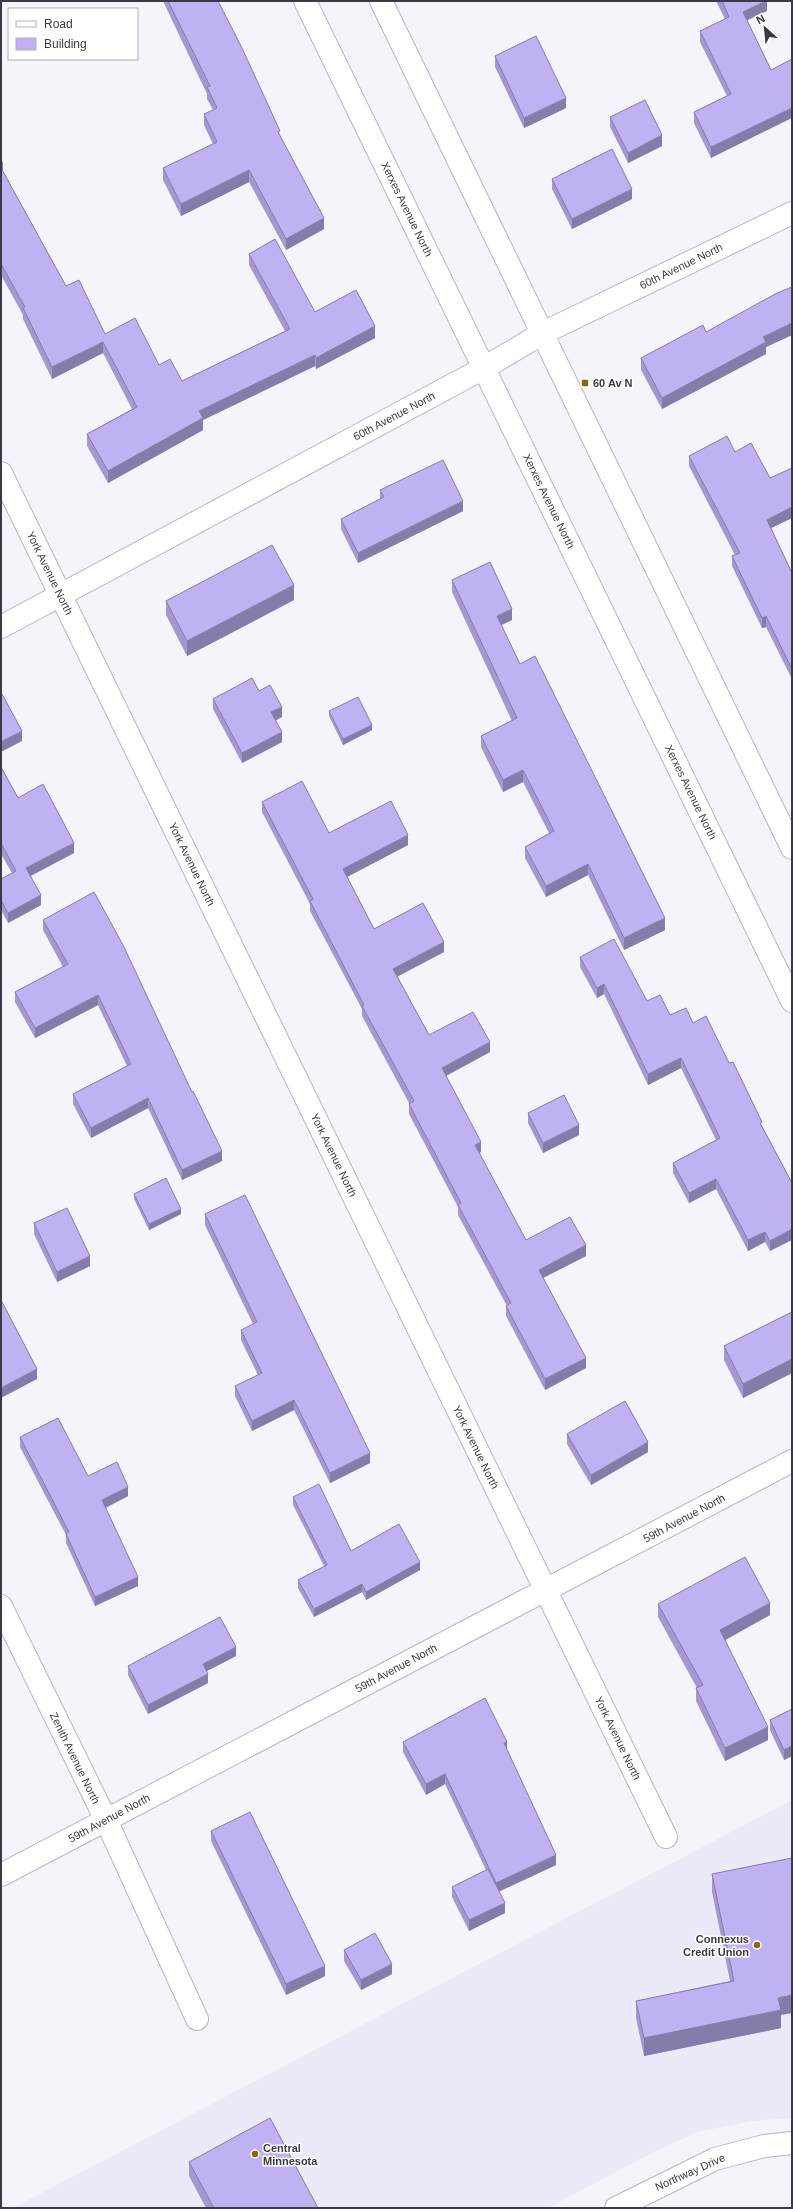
<svg xmlns="http://www.w3.org/2000/svg" width="793" height="2209" font-family="Arial,sans-serif">
  <style>
    .built { fill: #ece9f9 }
    .lines { fill: none; stroke-linecap: round; stroke-linejoin: round }
    .minor-casing { stroke: #b8b2d1; stroke-width: 24 }
    .minor { stroke: #fff; stroke-width: 22 }
    .wall { fill: #a598d1 }
    .shaded-wall { fill: #867caa }
    .building { fill: #c0b1f3; stroke: #867caa }
    .poi-dot { fill: #8b6707; stroke: #fff; stroke-width: 1.5 }
    .labels { text-anchor: middle; stroke-width: 3; stroke-linejoin: round; paint-order: stroke }
    .street-label { font-size: 11px; fill: #3c3946; stroke: #fff }
    .poi-label { font-size: 11px; font-weight: bold; fill: #3c3946; stroke: #fff; text-anchor: start }
  </style>
  <rect width="100%" height="100%" fill="#f5f4fa"/>
  <path class="built" d="M792 1800V2118L753 2121 697 2132 652 2153 548 2208H13Z"/>
  <g class="lines">
    <g class="minor-casing">
      <path id="minor" d="M305 1 792 1001
        M381 1 792 848
        M1 473 666 1837
        M1 627 484 368 543 333 792 213
        M1 1606 106 1820 197 2019
        M1 1875 792 1461
        M616 2208 715 2159 764 2146 792 2143"/>
    </g>
    <use href="#minor" class="minor"/>
  </g>
  <path class="wall" d="M163 1H218L280 136 324 229 286 250 249 182 181 216 163 180V168L213 144 204 125V114L213 110 207 99V94Z
    M716 1H767V11L747 20 771 70 711 158 694 123V112L727 96 700 42V31L725 19Z
    M495 56 566 108 524 128 495 67Z
    M610 117 662 146 628 163 610 127Z
    M1 158 3 171 66 286 105 334 159 365 182 381 285 331 249 265V254L315 312 375 338 316 369 315 366 203 420V430L108 483 87 446V434L132 409 103 353 52 379 23 319V315L1 275Z
    M552 179 632 199 572 229 552 189Z
    M792 287V335L766 347V354L662 409 641 370V358L706 332Z
    M735 452 770 478 792 468V518L771 528 792 573V679L766 627 762 628 732 566V556L735 555 689 466V456Z
    M380 490 463 511 358 563 341 529V519L380 499Z
    M452 580 512 620 501 625 520 664 665 930 624 950 588 875 546 897 525 858V847L549 833 523 782 503 792 481 747V736L512 721 452 592Z
    M294 600 187 656 166 615V601Z
    M259 691 282 717 276 720 282 742 242 763 213 709V699Z
    M329 711 372 730 343 745 329 716Z
    M1 767 18 798 74 853 31 876 41 905 8 923 1 910V879L12 873 1 854Z
    M262 802 329 833 408 845 347 877 374 929 444 952 397 976 429 1035 490 1052 446 1076 481 1152 479 1153 526 1240 586 1256 543 1278 586 1368 545 1390 506 1316V1306H507L458 1215V1207L409 1114V1103L362 1016V1009L310 911V904L262 812Z
    M43 920 222 1161 182 1180 148 1108 91 1138 73 1104V1094L127 1066 98 1005 35 1038 15 1002V992L63 967 43 930Z
    M580 957 670 1015 693 1023 729 1063 792 1183 770 1251 765 1242 748 1251 716 1189 689 1203 673 1173V1163L716 1140 681 1068 648 1085 604 994 597 998 580 967Z
    M528 1113 579 1135 543 1153 528 1123Z
    M134 1194 181 1214 149 1230 134 1199Z
    M205 1214 370 1463 330 1483 294 1410 252 1431 235 1396V1386L258 1375 241 1340V1330L253 1324 205 1225Z
    M34 1223 90 1266 57 1282 34 1234Z
    M792 1312V1373L743 1398 724 1360V1346Z
    M567 1434 648 1452 591 1485 567 1444Z
    M20 1437 88 1476 128 1496 106 1508 138 1586 95 1606 66 1543V1535L20 1447Z
    M293 1497 351 1551 420 1570 366 1600 362 1592 314 1617 298 1588V1580L324 1566 293 1505Z
    M658 1604 770 1615 725 1640 768 1740 725 1761 696 1701V1688H697L658 1617Z
    M236 1656 207 1671 208 1683 148 1714 128 1675V1666Z
    M792 1709V1756L784 1760 770 1730V1720Z
    M403 1742 507 1750 556 1865 499 1891 505 1913 469 1931 452 1897V1887L486 1870 445 1784 426 1795 403 1752Z
    M211 1831 325 1976 286 1995 211 1841Z
    M712 1874 781 2015V2028L644 2056 636 2018V2001L730 1981 712 1892Z
    M344 1950 392 1974 361 1990 344 1961Z
    M189 2162 318 2208H206L189 2176Z"/>
  <path class="shaded-wall" d="M766 1H767V11L743 22V12Z
    M566 98V108L524 128V118Z
    M792 108V118L711 158V147Z
    M662 135V146L628 163V153Z
    M3 162V173L1 174V163Z
    M249 170V182L181 216V204Z
    M632 189V199L572 229V219Z
    M324 218V229L286 250V239Z
    M792 323V335L766 347V354L662 409V398L763 337Z
    M375 326V338L316 369V358Z
    M103 342V353L52 379V367Z
    M315 355V366L203 420V430L108 483V471L199 411Z
    M463 501V511L358 563V553Z
    M792 507V518L767 530V520Z
    M294 585V600L187 656V641Z
    M512 609V620L497 627V616Z
    M766 616V627L762 628V618Z
    M282 707V717L271 723V712Z
    M372 725V730L343 745V739Z
    M22 731V741L1 752V742Z
    M282 732V742L242 763V753Z
    M523 770V782L503 792V780Z
    M408 835V845L343 879V869Z
    M74 843V853L26 878V868Z
    M588 864V875L546 897V886Z
    M41 895V905L8 923V913Z
    M665 918V930L624 950V938Z
    M444 942V952L393 979V969Z
    M604 984V994L597 998V988Z
    M98 995V1005L35 1038V1028Z
    M490 1042V1052L442 1078V1068Z
    M681 1058V1068L648 1085V1074Z
    M148 1098V1108L91 1138V1128Z
    M579 1125V1135L543 1153V1143Z
    M481 1142V1152L475 1155V1145Z
    M222 1151V1161L182 1180V1170Z
    M716 1179V1189L689 1203V1193Z
    M181 1209V1214L149 1230V1224Z
    M792 1229V1240L770 1251V1241Z
    M765 1232V1242L748 1251V1240Z
    M586 1245V1256L539 1280V1270Z
    M90 1256V1266L57 1282V1272Z
    M586 1358V1368L545 1390V1379Z
    M792 1359V1373L743 1398V1384Z
    M37 1369V1379L1 1398V1388Z
    M294 1400V1410L252 1431V1421Z
    M648 1442V1452L591 1485V1475Z
    M370 1453V1463L330 1483V1473Z
    M128 1487V1496L102 1509V1500Z
    M420 1562V1570L366 1600V1592Z
    M138 1577V1586L95 1606V1597Z
    M362 1584V1592L314 1617V1609Z
    M770 1603V1615L720 1643V1630Z
    M236 1647V1656L203 1673V1664Z
    M208 1674V1683L148 1714V1705Z
    M768 1727V1740L725 1761V1748Z
    M507 1742V1752L504 1743Z
    M792 1746V1756L784 1760V1750Z
    M445 1774V1784L426 1795V1784Z
    M556 1855V1865L496 1893V1883Z
    M505 1903V1913L469 1931V1920Z
    M392 1964V1974L361 1990V1980Z
    M325 1966V1976L286 1995V1984Z
    M792 1995V2013L781 2015V2028L644 2056V2038L778 1998Z"/>
  <path class="building" d="M168 1H218L242 48 280 131 278 132 324 218 286 239 249 170 181 204 163 168 217 142 204 114 217 108 207 87 210 86Z
    M722 1H766L743 12 771 70 792 59V108L711 147 694 112 731 94 700 31 729 17Z
    M536 36 566 98 524 118 495 56Z
    M645 100 662 135 628 153 610 117Z
    M612 149 632 189 572 219 552 179Z
    M1 168 66 286 79 280 105 334 135 318 159 365 170 359 182 381 290 329 249 254 275 239 315 312 356 290 375 326 316 358 315 355 199 411 203 418 108 471 87 434 137 407 103 342 52 367 23 308 25 307 1 264Z
    M792 287V323L763 337 766 342 662 398 641 358 703 325 706 332 777 293Z
    M727 436 735 452 751 443 770 478 792 468V507L767 520 792 573V669L766 616 762 618 732 556 740 553 689 456Z
    M443 460 463 501 358 553 341 519 384 497 380 490Z
    M272 545 294 585 187 641 166 601Z
    M490 562 512 609 497 616 520 664 535 656 665 918 624 938 588 864 546 886 525 847 554 831 523 770 503 780 481 736 517 718 452 580Z
    M252 678 259 691 270 685 282 707 271 712 282 732 242 753 213 699Z
    M1 694H2L22 731 1 742Z
    M358 697 372 725 343 739 329 711Z
    M1 767 18 798 43 784 74 843 26 868 41 895 8 913 1 900V879L16 871 1 843Z
    M302 781 329 833 391 801 408 835 343 869 374 929 423 903 444 942 393 969 429 1035 473 1012 490 1042 442 1068 481 1142 475 1145 526 1240 570 1217 586 1245 539 1270 586 1358 545 1379 506 1306 511 1303 458 1205 461 1203 409 1104 414 1101 362 1006 364 1005 310 901 313 899 262 802Z
    M94 892 123 945 192 1092 193 1091 222 1151 182 1170 148 1098 91 1128 73 1094 131 1064 98 995 35 1028 15 992 68 964 43 920Z
    M614 939 647 1001 660 995 670 1015 686 1008 693 1023 706 1016 729 1063 733 1062 762 1122 760 1123 792 1183V1229L770 1241 765 1232 748 1240 716 1179 689 1193 673 1163 720 1138 681 1058 648 1074 604 984 597 988 580 957Z
    M564 1095 579 1125 543 1143 528 1113Z
    M166 1178 181 1209 149 1224 134 1194Z
    M245 1195 370 1453 330 1473 294 1400 252 1421 235 1386 262 1373 241 1330 257 1322 205 1214Z
    M67 1208 90 1256 57 1272 34 1223Z
    M1 1300 37 1369 1 1388Z
    M792 1312V1359L743 1384 724 1346Z
    M625 1401 648 1442 591 1475 567 1434Z
    M58 1418 88 1476 117 1462 128 1487 102 1500 138 1577 95 1597 66 1534 69 1532 20 1437Z
    M319 1484 351 1551 399 1524 420 1562 366 1592 362 1584 314 1609 298 1580 327 1565 293 1497Z
    M745 1557 770 1603 720 1630 768 1727 725 1748 696 1688 703 1685 658 1604Z
    M220 1617 236 1647 203 1664 208 1674 148 1705 128 1666Z
    M485 1698 507 1742 504 1743 556 1855 496 1883 445 1774 426 1784 403 1742Z
    M792 1709V1746L784 1750 770 1720Z
    M250 1812 325 1966 286 1984 211 1831Z
    M792 1858V1995L778 1998 781 2010 644 2038 636 2001 734 1981 712 1874Z
    M488 1869 505 1903 469 1920 452 1887Z
    M375 1933 392 1964 361 1980 344 1950Z
    M270 2118 318 2208H214L189 2162Z"/>
  <g class="poi-dot">
    <rect x="581" y="379" width="8" height="8" rx="2"/>
    <circle cx="757" cy="1945" r="4"/>
    <circle cx="255" cy="2154" r="4"/>
  </g>
  <g class="labels">
    <g class="street-label">
      <text transform="translate(407 209) rotate(64)" y="4">Xerxes Avenue North</text>
      <text transform="translate(681 266) rotate(-26)" y="4">60th Avenue North</text>
      <text transform="translate(394 416) rotate(-28)" y="4">60th Avenue North</text>
      <text transform="translate(549 501) rotate(64)" y="4">Xerxes Avenue North</text>
      <text transform="translate(50 573) rotate(64)" y="4">York Avenue North</text>
      <text transform="translate(691 792) rotate(64)" y="4">Xerxes Avenue North</text>
      <text transform="translate(192 864) rotate(64)" y="4">York Avenue North</text>
      <text transform="translate(334 1155) rotate(64)" y="4">York Avenue North</text>
      <text transform="translate(476 1447) rotate(64)" y="4">York Avenue North</text>
      <text transform="translate(684 1518) rotate(-28)" y="4">59th Avenue North</text>
      <text transform="translate(396 1668) rotate(-28)" y="4">59th Avenue North</text>
      <text transform="translate(618 1738) rotate(64)" y="4">York Avenue North</text>
      <text transform="translate(75 1758) rotate(64)" y="4">Zenith Avenue North</text>
      <text transform="translate(109 1818) rotate(-28)" y="4">59th Avenue North</text>
      <text transform="translate(690 2172) rotate(-24)" y="4">Northway Drive</text>
    </g>
    <g class="poi-label">
      <text x="593" y="387">60 Av N</text>
      <text x="749" y="1943" text-anchor="end">Connexus<tspan x="749" dy="13">Credit Union</tspan></text>
      <text x="263" y="2152">Central<tspan x="263" dy="13">Minnesota</tspan></text>
    </g>
  </g>
  <rect width="793" height="2209" fill="none" stroke="#3c3946" stroke-width="4"/>
  <rect x="8" y="8" width="130" height="52" fill="#ffffff" stroke="#b1b0b5"/>
  <rect x="16" y="21" width="20" height="6" fill="#ffffff" stroke="#b1b0b5"/>
  <text x="44" y="28" font-size="12" fill="#3c3946">Road</text>
  <rect x="16" y="38" width="20" height="12" fill="#c0b1f3" stroke="#b1b0b5"/>
  <text x="44" y="48" font-size="12" fill="#3c3946">Building</text>
  <g transform="translate(765 28) rotate(333)" stroke="#ffffff" stroke-width="3" paint-order="stroke">
  <path d="M0-3L7 15L0 10L-7 15Z" fill="#3c3946"/>
  <text y="-6" font-size="11" font-weight="bold" text-anchor="middle" fill="#3c3946">N</text>
  </g>
</svg>
